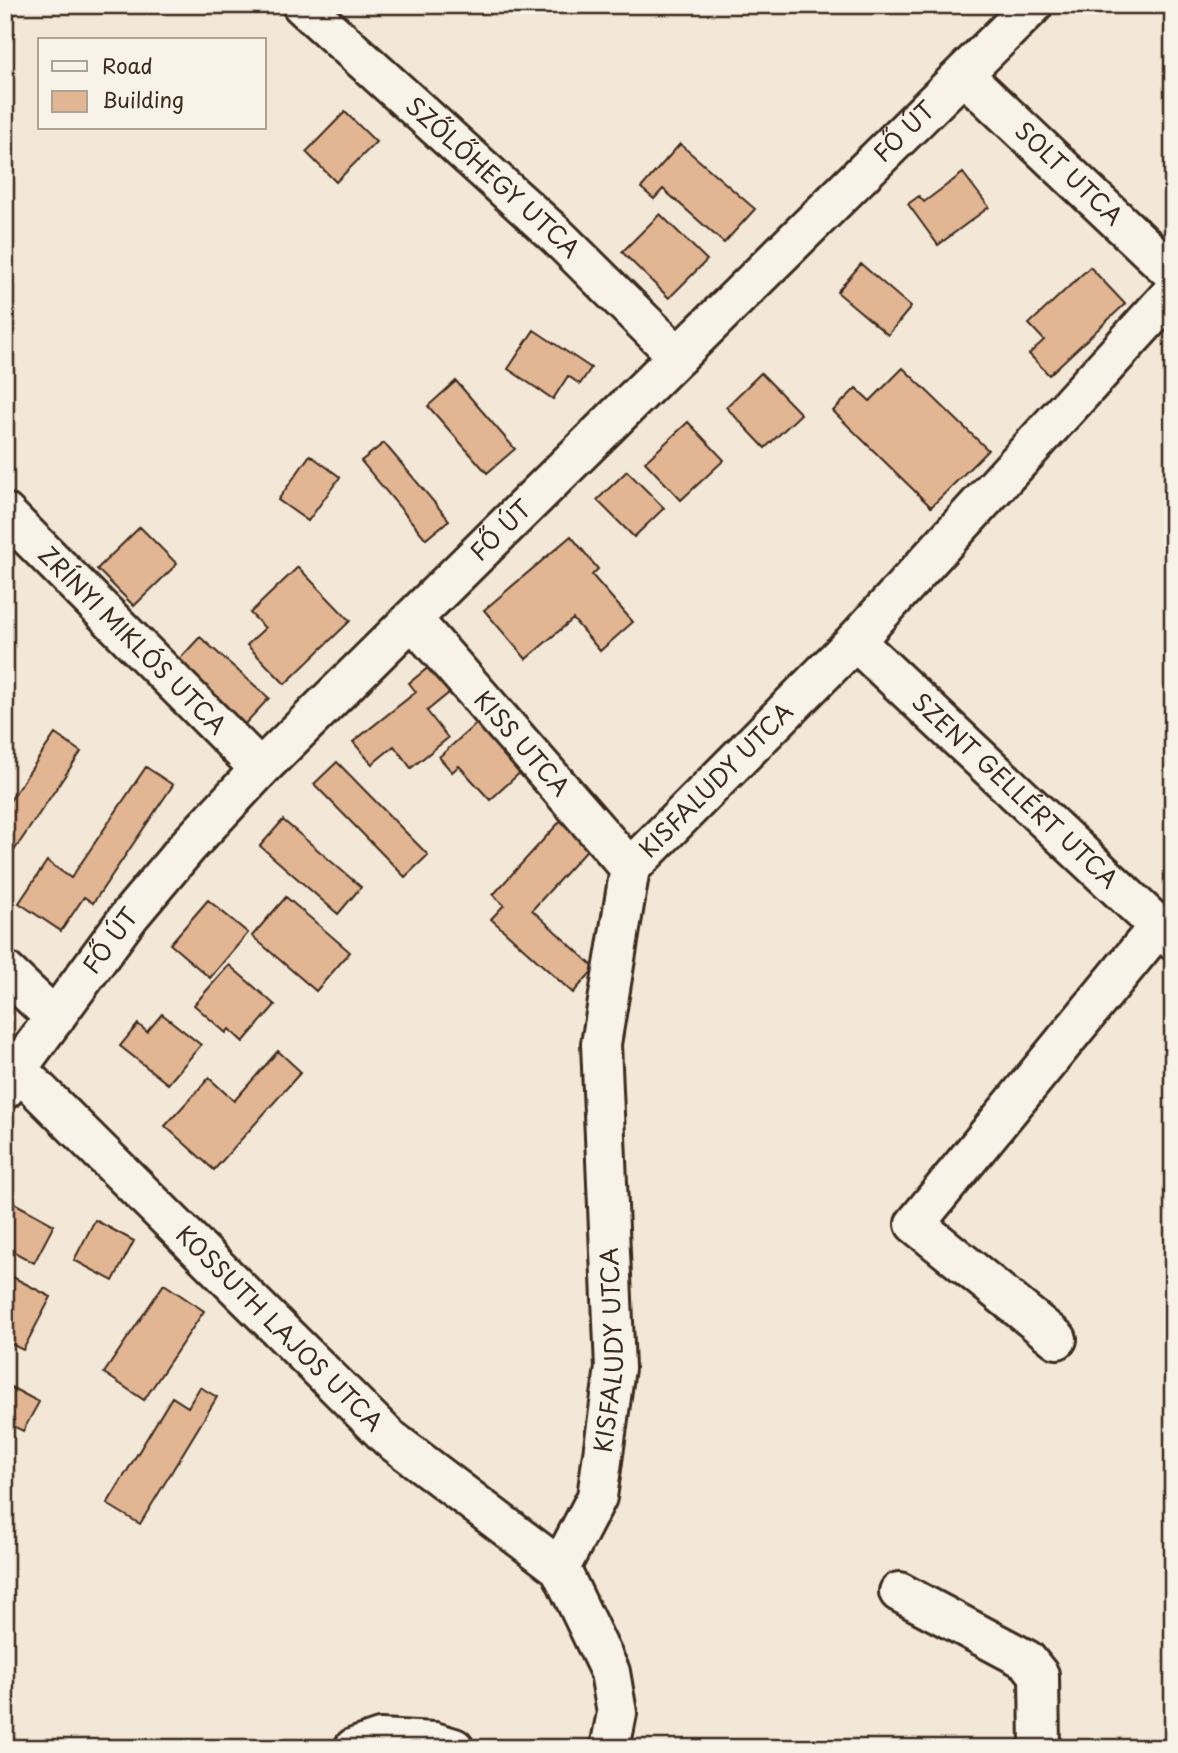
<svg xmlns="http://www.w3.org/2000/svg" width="1178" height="1753" font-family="'Playpen Sans',sans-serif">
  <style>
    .building { fill: #e2b593; stroke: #3b2a1e; stroke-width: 2 }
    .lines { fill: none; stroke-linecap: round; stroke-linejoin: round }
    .minor-casing { stroke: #3b2a1e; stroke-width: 44 }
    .major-casing { stroke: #3b2a1e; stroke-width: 44 }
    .minor { stroke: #f7f3e8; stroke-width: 38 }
    .major { stroke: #f7f3e8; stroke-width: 38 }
    .labels { text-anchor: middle; stroke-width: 5; stroke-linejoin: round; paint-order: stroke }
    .street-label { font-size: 24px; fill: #3b2a1e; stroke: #f7f3e8 }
  </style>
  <rect width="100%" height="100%" fill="#f3e7d7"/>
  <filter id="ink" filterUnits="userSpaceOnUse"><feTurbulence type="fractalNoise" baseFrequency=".0143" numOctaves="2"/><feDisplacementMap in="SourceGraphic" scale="14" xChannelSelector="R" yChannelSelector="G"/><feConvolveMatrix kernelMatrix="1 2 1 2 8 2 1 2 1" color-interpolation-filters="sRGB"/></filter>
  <g filter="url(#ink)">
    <path class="building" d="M345 112 376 142 336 182 306 152Z
      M680 144 755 209 724 243 663 189 654 199 641 188Z
      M963 173 989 207 938 245 908 204 919 196 924 202Z
      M660 214 707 260 669 298 622 252Z
      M861 264 911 307 888 335 837 292Z
      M1090 267 1125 304 1049 375 1029 354 1044 340 1029 324Z
      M534 330 591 368 580 384 568 376 553 399 508 369Z
      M903 368 988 450 931 507 833 411 856 388 870 401Z
      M761 373 801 414 765 448 726 407Z
      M456 381 515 449 487 473 428 406Z
      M688 422 724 460 681 500 645 462Z
      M384 443 449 520 426 539 361 461Z
      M310 455 340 477 308 521 278 500Z
      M627 471 664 508 634 537 597 500Z
      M140 527 177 564 134 606 97 569Z
      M571 536 598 569 592 575 633 622 600 651 573 619 526 659 484 610Z
      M298 567 350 621 285 684 247 645 265 628 250 613Z
      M200 637 269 698 242 727 174 665Z
      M434 663 455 688 427 711 448 738 411 768 394 746 372 764 353 742 416 692 409 683Z
      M479 721 523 770 490 800 459 766 452 772 439 757Z
      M55 734 81 752 5 864V808Z
      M337 762 428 855 405 877 314 784Z
      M146 767 173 785 93 903 84 897 61 931 19 903 47 861 71 878Z
      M565 816 594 842 532 910 595 968 573 993 491 919 504 905 493 895Z
      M283 820 361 887 338 914 260 846Z
      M286 897 350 952 316 991 252 936Z
      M208 900 248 933 210 978 170 944Z
      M229 965 275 1005 243 1042 229 1029 226 1033 194 1005Z
      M162 1014 201 1045 168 1084 120 1046 138 1024 147 1032Z
      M278 1051 301 1072 214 1170 165 1126 209 1078 234 1101Z
      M5 1198 54 1225 34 1263 5 1247Z
      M95 1220 134 1241 113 1281 74 1260Z
      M5 1273 51 1297 23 1350 5 1341Z
      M164 1284 204 1311 144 1400 104 1373Z
      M5 1384 39 1402 23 1431 5 1422Z
      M200 1387 217 1397 140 1524 107 1504 172 1397 188 1407Z"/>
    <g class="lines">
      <g class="minor-casing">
        <g id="minor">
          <path id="s1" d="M302 5 557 236 678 356"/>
          <path id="s2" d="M964 75 1173 273"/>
          <path id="s3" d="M5 513 260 769"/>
          <path id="s4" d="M412 619 630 868"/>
          <path id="s5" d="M855 641 1173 940"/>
          <path d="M5 971 55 1018"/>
          <path id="s6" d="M17 1069 389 1438 560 1568 610 1672 617 1713 610 1748"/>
          <path d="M1057 1339 915 1224 1158 927"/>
          <path id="s7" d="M560 1568 597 1497 615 1368 601 1044 630 868 855 641 1173 292"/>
          <path d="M899 1592 1027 1660 1039 1675 1040 1748"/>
          <path d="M354 1748 380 1739 434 1742 454 1748"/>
        </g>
      </g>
      <g class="major-casing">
        <g id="major">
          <path id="s8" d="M5 1089 17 1069 130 915 188 846 260 769 1033 5"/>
        </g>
      </g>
      <use href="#minor" class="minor"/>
      <use href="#major" class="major"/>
    </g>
  </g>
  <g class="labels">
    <g class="street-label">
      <text dy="8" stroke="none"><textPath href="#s8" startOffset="1316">FŐ ÚT</textPath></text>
      <text dy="8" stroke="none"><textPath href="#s2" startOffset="144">SOLT UTCA</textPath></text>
      <text dy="8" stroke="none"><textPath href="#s1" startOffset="257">SZŐLŐHEGY UTCA</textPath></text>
      <text dy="8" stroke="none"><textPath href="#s8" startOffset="749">FŐ ÚT</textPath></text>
      <text dy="8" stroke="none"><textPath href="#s3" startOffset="180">ZRÍNYI MIKLÓS UTCA</textPath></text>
      <text dy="8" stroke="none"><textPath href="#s4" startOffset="166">KISS UTCA</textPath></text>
      <text dy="8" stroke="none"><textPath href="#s7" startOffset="836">KISFALUDY UTCA</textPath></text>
      <text dy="8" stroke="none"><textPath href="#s5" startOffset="219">SZENT GELLÉRT UTCA</textPath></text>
      <text dy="8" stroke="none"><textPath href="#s8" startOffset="182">FŐ ÚT</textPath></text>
      <text dy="8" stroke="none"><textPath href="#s6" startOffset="369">KOSSUTH LAJOS UTCA</textPath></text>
      <text dy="8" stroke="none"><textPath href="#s7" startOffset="228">KISFALUDY UTCA</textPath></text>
    </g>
  </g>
  <rect width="1178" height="1753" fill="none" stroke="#f7f3e8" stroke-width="28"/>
  <rect x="14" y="14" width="1150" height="1725" fill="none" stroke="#3b2a1e" stroke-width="2.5" filter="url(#ink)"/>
  <rect x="38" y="38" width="228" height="91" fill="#f7f3e8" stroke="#aca397" stroke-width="2"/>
  <rect x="52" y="61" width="35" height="10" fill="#f7f3e8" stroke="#aca397" stroke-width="2"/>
  <text x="102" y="74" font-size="21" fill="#3b2a1e">Road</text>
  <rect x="52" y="91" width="35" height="21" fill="#e2b593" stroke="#aca397" stroke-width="2"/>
  <text x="102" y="108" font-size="21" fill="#3b2a1e">Building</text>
</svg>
